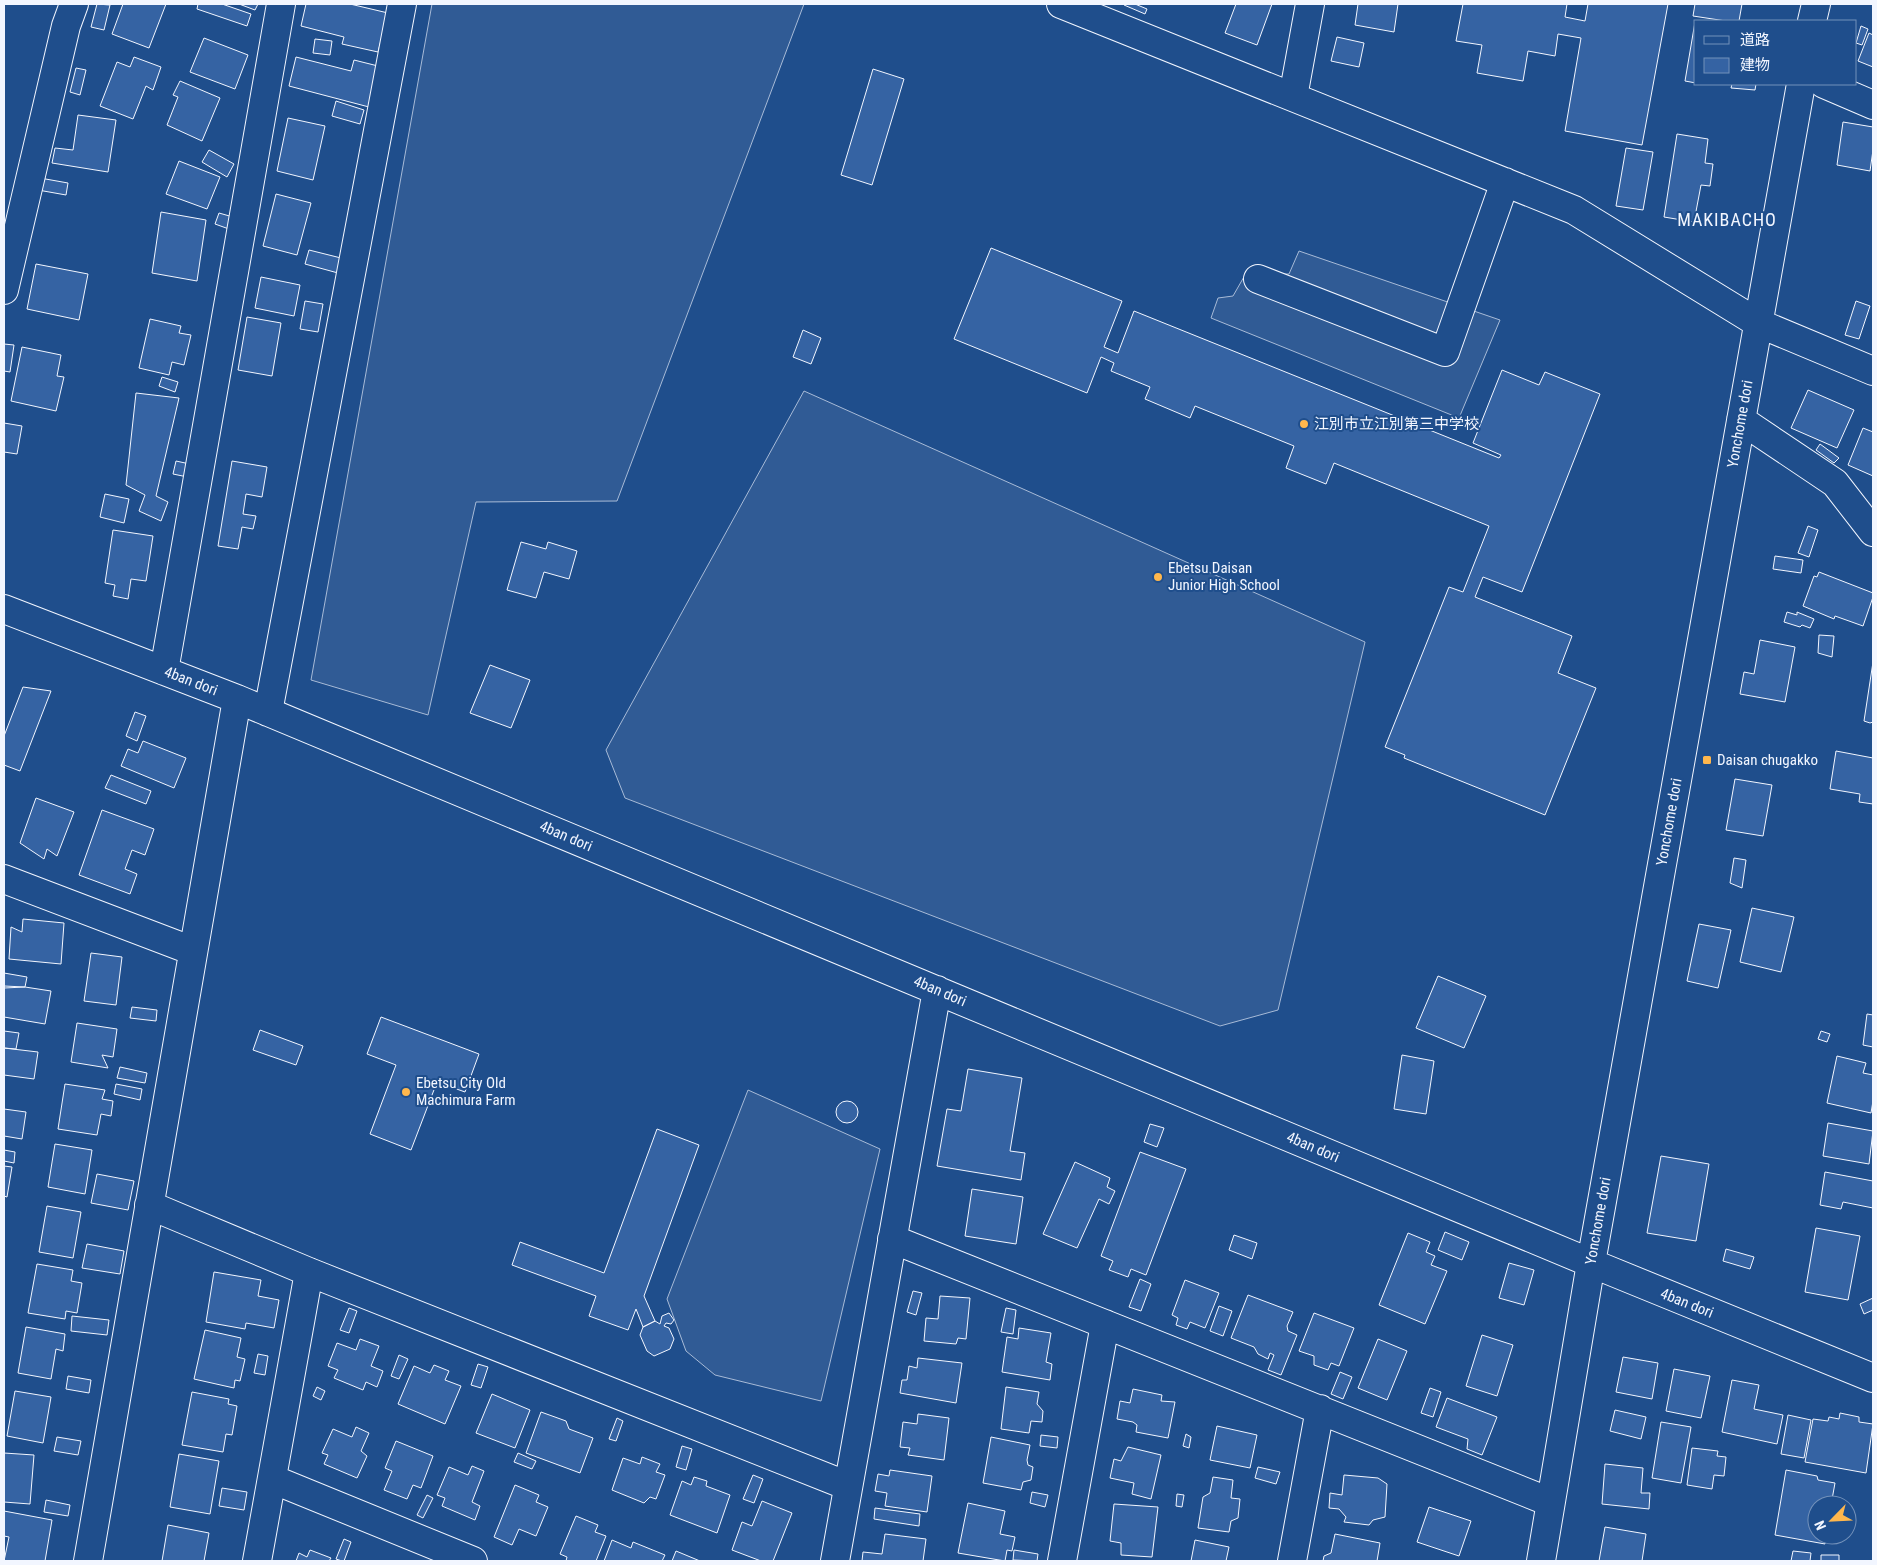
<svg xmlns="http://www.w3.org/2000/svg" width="1877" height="1565" font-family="'Roboto Condensed','Noto Sans JP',sans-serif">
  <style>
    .built { fill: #305b95; stroke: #a8bbd7 }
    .building { fill: #3563a3; stroke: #f2f6ff }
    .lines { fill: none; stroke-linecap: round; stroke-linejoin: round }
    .minor-casing { stroke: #f2f6ff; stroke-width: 30 }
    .minor { stroke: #1f4e8c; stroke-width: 28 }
    .poi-dot { fill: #ffb74d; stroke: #1f4e8c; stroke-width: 2 }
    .labels { text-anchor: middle; stroke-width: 4; stroke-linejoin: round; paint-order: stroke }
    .poi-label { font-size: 15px; fill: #f2f6ff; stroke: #1f4e8c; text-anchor: start }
    .street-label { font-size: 15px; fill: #f2f6ff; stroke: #1f4e8c }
    .quarter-label { font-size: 18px; letter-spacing: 1px; fill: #f2f6ff; stroke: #1f4e8c }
  </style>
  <rect width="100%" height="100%" fill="#1f4e8c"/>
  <path class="built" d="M432 4H804L617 501 476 502 428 715 311 680Z
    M1299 251 1500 320 1459 418 1211 318 1218 298 1233 296 1245 275 1289 274Z
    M804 391 1365 642 1278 1010 1220 1026 625 798 606 750Z
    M748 1090 880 1149 821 1401 715 1375 686 1351 667 1299Z"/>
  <path class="building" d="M97 4 110 5 104 30 91 27Z
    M123 4H166L149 48 112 34Z
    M198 4H222L251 14 247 26 197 9Z
    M239 4H258L255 10Z
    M306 4H350L388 13 378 52 342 44 344 37 301 26Z
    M1125 4H1135L1147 9 1145 14 1124 5Z
    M1236 4H1272L1257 45 1225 33Z
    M1358 4H1398L1394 32 1355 25Z
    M1463 4H1567L1565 17 1585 21 1588 4H1668L1642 145 1565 131 1581 38 1558 34 1555 56 1528 51 1523 81 1477 73 1482 45 1456 41Z
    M1695 4H1742L1739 21H1726L1693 16Z
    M1695 22H1696V83L1685 81Z
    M1861 26 1868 29 1862 45 1856 43Z
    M1869 33 1873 35V67L1858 61Z
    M1337 37 1364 43 1359 67 1331 61Z
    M204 38 248 55 235 89 190 72Z
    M315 39 332 41 330 55 313 53Z
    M134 57 161 67 153 90 146 86 133 119 100 106 117 62 130 67Z
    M296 57 351 71 354 60 378 66 369 107 289 86Z
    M76 68 86 70 80 95 70 92Z
    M873 69 904 79 872 185 841 175Z
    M180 81 220 98 202 141 167 125 178 97 173 95Z
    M1732 84H1756L1755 90 1731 88Z
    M336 101 364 110 360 124 332 116Z
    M78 115 116 120 108 172 52 163 55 148 73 150Z
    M288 118 325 126 313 180 277 171Z
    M1843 122 1873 127V150L1870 171 1837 165Z
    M1677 134 1708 139 1705 163 1713 164 1710 186 1701 185 1694 222 1664 217Z
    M1626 148 1653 152 1643 210 1616 206Z
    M209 150 234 164 227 177 202 162Z
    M179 161 220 177 207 209 166 194Z
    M40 178 68 183 66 195 38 190Z
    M276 194 311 203 297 255 263 246Z
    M161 212 206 220 197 281 152 273Z
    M219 213 233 217 229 229 215 224Z
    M991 248 1122 301 1104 347 1118 353 1134 311 1499 458 1501 455 1473 443 1502 370 1539 385 1545 372 1600 394 1522 592 1483 577 1475 597 1572 636 1558 673 1596 688 1545 815 1404 758 1405 755 1385 747 1449 587 1463 592 1489 526 1334 463 1326 484 1286 468 1294 446 1195 406 1190 418 1145 399 1150 387 1111 371 1114 363 1101 357 1087 393 954 339Z
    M309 250 341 258 338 273 305 264Z
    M36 264 88 274 79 320 27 309Z
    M261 277 300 285 294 316 255 308Z
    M305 301 323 304 318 332 300 329Z
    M1856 301 1870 306 1859 339 1845 335Z
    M247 317 281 323 272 376 238 370Z
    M150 319 181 326 179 333 191 335 184 365 172 362 169 375 139 368Z
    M803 330 821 338 811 364 793 357Z
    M4 344 14 345 10 372 4 371Z
    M22 347 61 355 57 376 64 377 56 411 11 401Z
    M162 377 178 382 175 392 159 386Z
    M1808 390 1854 410 1837 448 1791 428Z
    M136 393 179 398 156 496 168 502 161 521 139 511 145 495 126 485Z
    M4 423 22 426 17 454 4 452Z
    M1863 428 1873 432V476L1848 465Z
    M1820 444 1839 458 1834 463 1816 450Z
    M176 461 199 466 197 479 173 474Z
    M232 461 267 467 262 497 246 494 243 514 256 516 253 529 242 527 238 549 218 546Z
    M105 494 129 499 124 523 100 517Z
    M1808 526 1818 530 1809 557 1798 553Z
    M113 530 153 536 146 581 131 579 128 599 113 596 115 585 105 583Z
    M521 542 546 549 548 542 577 551 569 579 544 572 536 598 507 590Z
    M1775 556 1803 560 1801 573 1773 569Z
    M1819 572 1873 593V597L1863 626 1835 616 1834 619 1803 606 1814 576 1817 577Z
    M1787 612 1797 615V612L1814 619 1810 628 1802 625 1800 627 1784 622Z
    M1819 635 1834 636 1832 657 1818 653Z
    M1760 640 1795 647 1785 702 1740 694 1744 672 1754 674Z
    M1873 662V722L1870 723 1864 721Z
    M490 665 530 680 511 728 470 713Z
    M23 687 51 691 20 771 4 765V736Z
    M135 712 146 716 137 741 126 736Z
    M143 741 186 758 174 788 121 766 128 749 138 753Z
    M1836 751 1873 758V804L1859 802 1860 794 1830 789Z
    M111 775 151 791 146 804 105 788Z
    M1735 779 1772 785 1763 836 1726 830Z
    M36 798 74 812 57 856 47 849 44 859 20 843Z
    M102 810 154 829 145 855 132 850 125 869 137 874 130 894 79 875Z
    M1734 858 1746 860 1742 888 1730 883Z
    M1752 908 1794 917 1781 972 1740 962Z
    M23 919 64 923 61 964 9 959 11 927 22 932Z
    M1699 924 1731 930 1718 988 1687 981Z
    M91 953 122 957 116 1005 84 1001Z
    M4 973 27 977 25 987 4 986Z
    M1438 976 1486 996 1464 1048 1416 1028Z
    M25 987 51 991 45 1024 4 1017V988Z
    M132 1007 157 1010 156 1021 130 1018Z
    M1867 1014 1873 1015V1047L1863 1045Z
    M381 1017 479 1054 465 1092 437 1082 411 1150 370 1134 396 1065 367 1054Z
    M77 1023 117 1029 113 1057 102 1055 108 1068 71 1062Z
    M260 1030 303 1046 296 1065 253 1050Z
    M4 1031 19 1033 16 1049 4 1048Z
    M1821 1031 1830 1034 1827 1042 1818 1039Z
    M4 1048 38 1052 34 1079 4 1075Z
    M1402 1055 1434 1061 1426 1114 1394 1109Z
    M1837 1056 1866 1063 1863 1073 1873 1075V1101L1871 1113 1827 1103Z
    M120 1067 147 1073 145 1083 117 1078Z
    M968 1069 1022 1078 1010 1151 1025 1153 1021 1180 937 1166 947 1109 961 1111Z
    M65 1084 105 1090 102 1099 113 1101 111 1116 101 1114 97 1135 58 1129Z
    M116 1084 142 1089 140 1100 114 1094Z
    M836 1112a11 11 0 1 1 22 0a11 11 0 1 1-22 0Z
    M4 1109 26 1112 22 1139 4 1136Z
    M1828 1123 1873 1131 1869 1164 1823 1156Z
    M1150 1124 1164 1128 1157 1147 1144 1142Z
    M657 1129 699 1145 644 1296 655 1321 643 1327 636 1309 628 1330 589 1316 596 1296 512 1265 520 1242 604 1273Z
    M55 1144 92 1150 85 1194 48 1187Z
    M4 1150 15 1152 14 1163 4 1161Z
    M1140 1152 1186 1169 1146 1275 1131 1269 1128 1277 1109 1270 1113 1261 1101 1256Z
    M1661 1156 1709 1164 1696 1241 1647 1233Z
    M1075 1162 1110 1178 1107 1187 1115 1191 1109 1204 1099 1199 1077 1248 1043 1234Z
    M4 1166 12 1167 7 1197 4 1196Z
    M1825 1172 1873 1181V1208L1843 1202 1841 1209 1820 1205Z
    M97 1174 134 1181 128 1210 91 1203Z
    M972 1189 1023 1197 1016 1244 965 1236Z
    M47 1206 81 1212 73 1258 39 1252Z
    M1816 1228 1860 1236 1848 1300 1805 1292Z
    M1445 1232 1469 1242 1462 1260 1438 1250Z
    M1408 1233 1430 1242 1426 1252 1435 1256 1431 1265 1447 1271 1425 1324 1379 1305Z
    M1234 1235 1257 1243 1252 1259 1229 1250Z
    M87 1244 124 1251 120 1274 82 1268Z
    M1726 1249 1754 1257 1750 1269 1723 1261Z
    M1509 1263 1534 1270 1524 1305 1499 1298Z
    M37 1264 73 1270 71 1281 82 1283 77 1313 66 1311 65 1319 28 1313Z
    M214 1272 261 1280 258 1296 279 1300 274 1328 246 1323 245 1329 206 1322Z
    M1140 1279 1151 1284 1141 1311 1129 1307Z
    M1185 1280 1219 1293 1205 1328 1190 1322 1187 1329 1176 1325 1178 1318 1172 1315Z
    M913 1291 922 1293 916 1315 907 1312Z
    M1248 1295 1293 1312 1287 1326 1288 1331 1297 1335 1281 1375 1268 1370 1274 1355 1270 1353 1268 1359 1258 1354 1254 1347 1231 1338Z
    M940 1296 970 1298 966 1339 958 1338 956 1344 924 1341 926 1318 938 1319Z
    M1873 1298V1310L1864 1314 1860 1304Z
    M1219 1306 1232 1311 1223 1336 1210 1331Z
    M349 1308 357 1311 349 1333 340 1330Z
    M1006 1308 1016 1310 1013 1334 1001 1332Z
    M669 1313 674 1320 671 1324 666 1323 664 1326 669 1328 674 1339 670 1349 654 1356 647 1351 640 1335 643 1327 655 1321 660 1324 662 1316Z
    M1314 1313 1354 1328 1339 1366 1331 1363 1328 1370 1314 1365V1356L1299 1351Z
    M72 1316 109 1320 107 1335 71 1331Z
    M26 1327 65 1334 63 1351 56 1349 51 1379 18 1373Z
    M1019 1328 1051 1333 1046 1362 1052 1364 1050 1380 1002 1372 1007 1337 1018 1339Z
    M205 1330 241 1338 237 1357 245 1359 240 1381 235 1380 234 1388 194 1379Z
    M1482 1335 1513 1345 1497 1396 1466 1386Z
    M360 1339 379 1346 371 1366 383 1371 377 1387 366 1382 363 1390 334 1378 338 1370 328 1366 337 1343 356 1350Z
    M1378 1339 1407 1351 1387 1400 1358 1388Z
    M258 1354 268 1356 265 1375 254 1373Z
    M399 1355 408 1359 399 1379 391 1376Z
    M1623 1357 1658 1363 1652 1399 1616 1392Z
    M918 1358 962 1363 956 1403 900 1393 902 1380H907L909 1366 917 1368Z
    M478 1364 488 1367 481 1388 471 1385Z
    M434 1365 449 1371 445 1380 461 1386 445 1424 398 1404 414 1366 430 1373Z
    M1674 1369 1710 1376 1701 1418 1666 1411Z
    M1340 1372 1352 1377 1343 1399 1331 1394Z
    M68 1376 91 1380 89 1393 66 1389Z
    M1732 1380 1759 1385 1754 1409 1783 1415 1777 1444 1722 1432Z
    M317 1387 325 1391 321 1400 313 1396Z
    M1006 1387 1039 1392 1037 1404 1043 1411 1042 1422 1031 1421 1029 1433 1001 1429Z
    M1430 1388 1441 1392 1433 1417 1421 1413Z
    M1133 1389 1162 1395 1161 1401 1175 1402 1168 1438 1136 1432 1137 1425 1133 1422 1117 1419 1120 1401 1130 1403Z
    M15 1391 51 1397 43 1443 7 1436Z
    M192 1392 229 1399 228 1404 237 1406 232 1435 226 1434 223 1452 182 1445Z
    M492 1394 530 1410 515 1448 476 1433Z
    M1447 1398 1497 1417 1482 1455 1467 1449 1468 1439 1436 1427Z
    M1615 1410 1646 1417 1641 1439 1610 1431Z
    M541 1412 566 1421 569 1429 593 1438 580 1473 526 1453Z
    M1840 1413 1859 1417V1422L1873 1424 1866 1473 1805 1462 1813 1419 1828 1421 1829 1417 1839 1419Z
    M918 1414 949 1418 944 1460 908 1455 910 1448 900 1447 903 1422 917 1424Z
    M1788 1415 1811 1420 1804 1458 1781 1454Z
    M617 1418 623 1421 616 1441 609 1439Z
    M1661 1422 1691 1427 1681 1483 1652 1478Z
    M1217 1426 1257 1435 1250 1468 1210 1460Z
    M356 1427 369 1433 361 1451 367 1456 357 1478 324 1464 328 1455 322 1453 333 1429 352 1437Z
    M1186 1434 1191 1437 1189 1448 1183 1446Z
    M1041 1435 1058 1437 1057 1448 1040 1446Z
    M57 1437 81 1441 78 1455 54 1451Z
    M991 1437 1030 1445 1027 1460 1028 1465 1033 1467 1031 1480 1023 1482 1021 1490 983 1483Z
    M396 1441 433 1456 421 1488 413 1485 407 1499 384 1490 392 1471 385 1468Z
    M682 1446 692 1449 686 1470 676 1467Z
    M1128 1447 1161 1455 1151 1499 1132 1494 1134 1483 1110 1478 1114 1459 1121 1461Z
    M1692 1448 1718 1451 1717 1456 1726 1457 1724 1476 1714 1475 1712 1489 1687 1485Z
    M4 1453 34 1455 30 1504 4 1502Z
    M518 1453 536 1461 532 1469 514 1462Z
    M179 1454 219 1461 210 1514 170 1507Z
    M642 1457 660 1464 656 1472 665 1475 656 1499 650 1497 644 1503 612 1490 623 1458 640 1464Z
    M1605 1464 1643 1468 1641 1493H1650L1649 1509 1602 1504Z
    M472 1466 484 1471 472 1502 480 1506 475 1520 442 1506 445 1498 437 1495 449 1467 468 1475Z
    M1258 1467 1280 1472 1276 1484 1255 1478Z
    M890 1470 932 1476 927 1512 885 1506 887 1493 875 1491 878 1474 889 1476Z
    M1786 1470 1817 1476 1818 1480 1835 1483 1831 1505H1817V1535H1826L1825 1544 1775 1535Z
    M753 1475 763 1479 754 1503 743 1499Z
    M1344 1475 1378 1478 1387 1484 1385 1517 1373 1520 1369 1525 1344 1522 1346 1517 1339 1509 1329 1508 1330 1493 1342 1495Z
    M694 1477 707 1481 706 1486 730 1495 717 1533 670 1515 682 1481 691 1485Z
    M1213 1477 1233 1480 1231 1498 1240 1499 1238 1518 1231 1521 1229 1532 1198 1528 1203 1497 1210 1493Z
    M515 1485 539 1495 536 1502 548 1507 536 1536 519 1529 512 1545 494 1537Z
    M222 1488 247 1492 244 1510 219 1506Z
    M1032 1492 1048 1495 1045 1507 1030 1503Z
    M1177 1494 1184 1495 1182 1507 1176 1506Z
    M427 1495 433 1498 423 1518 417 1515Z
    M46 1500 70 1505 68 1516 44 1512Z
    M762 1501 792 1513 773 1561H761L732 1550 742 1522 752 1526Z
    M968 1503 1005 1511 1000 1534 1015 1537 1012 1551 1007 1550 1005 1561 958 1553Z
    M1114 1504 1158 1507 1152 1557 1121 1555V1543L1110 1541Z
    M1429 1507 1471 1521 1459 1556 1417 1542Z
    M875 1508 920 1514 919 1526 874 1519Z
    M4 1511 52 1520 45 1561H4L9 1537 4 1536Z
    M576 1516 598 1525 595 1532 606 1536 596 1561H566L567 1557 560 1554Z
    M168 1525 209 1533 204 1561H162Z
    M1605 1527 1646 1534 1642 1561H1599Z
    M885 1534 926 1539 923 1561H862L863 1552 882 1554Z
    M1335 1534 1380 1543 1377 1561H1323L1324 1556 1331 1553Z
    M344 1539 351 1542 344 1561H342L336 1559Z
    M612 1540 631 1548 633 1542 665 1555 662 1561H604Z
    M1195 1540 1229 1547 1226 1561H1191Z
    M310 1550 331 1558 329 1561H296L299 1553 307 1557Z
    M1014 1550 1038 1554 1037 1561 1013 1560Z
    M676 1551 700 1561H672Z
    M1793 1551 1811 1553 1810 1561H1791Z
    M1821 1555H1839V1561H1821Z"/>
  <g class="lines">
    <g class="minor-casing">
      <path id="minor" d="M1061 4 1574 210 1758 323 1873 371
        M1812 21 1816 4
        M1824 84 1873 105
        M1293 97 1310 4
        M1258 279 1445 352 1505 182
        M4 290 66 26 74 4
        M1741 420 1835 483 1873 532
        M4 609 237 699 1591 1263 1873 1378
        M164 671 281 4
        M268 712 402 4
        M4 879 193 951
        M149 1205 309 1272 848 1486
        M892 1239 1550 1502
        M272 1479 473 1561
        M88 1561 237 699
        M257 1561 309 1272
        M835 1561 937 990
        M1062 1561 1105 1324
        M1292 1561 1320 1409
        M1541 1561 1591 1263 1801 84"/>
    </g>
    <use href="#minor" class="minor"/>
  </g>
  <g class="poi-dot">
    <circle cx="1304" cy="424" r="5"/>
    <circle cx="1158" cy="577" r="5"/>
    <rect x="1702" y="755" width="10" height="10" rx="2.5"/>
    <circle cx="406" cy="1092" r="5"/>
  </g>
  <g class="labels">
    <g class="poi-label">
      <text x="1314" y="429">江別市立江別第三中学校</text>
      <text x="1168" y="573">Ebetsu Daisan<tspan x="1168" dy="17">Junior High School</tspan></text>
      <text x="1717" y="765">Daisan chugakko</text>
      <text x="416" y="1088">Ebetsu City Old<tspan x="416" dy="17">Machimura Farm</tspan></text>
    </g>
    <g class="street-label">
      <text transform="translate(1740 424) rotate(-80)" y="5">Yonchome dori</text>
      <text transform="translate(191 681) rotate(21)" y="5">4ban dori</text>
      <text transform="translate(1669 822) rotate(-80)" y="5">Yonchome dori</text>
      <text transform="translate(566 836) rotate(23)" y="5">4ban dori</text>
      <text transform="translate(940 991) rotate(23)" y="5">4ban dori</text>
      <text transform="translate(1313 1147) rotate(23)" y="5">4ban dori</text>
      <text transform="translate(1598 1221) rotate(-80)" y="5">Yonchome dori</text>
      <text transform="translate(1687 1303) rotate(22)" y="5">4ban dori</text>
    </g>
    <g class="quarter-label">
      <text x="1727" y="226">MAKIBACHO</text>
    </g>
  </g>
  <rect width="1877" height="1565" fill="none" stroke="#f2f6ff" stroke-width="10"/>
  <rect x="1694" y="20" width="162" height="65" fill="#1f4e8c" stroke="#7391ba"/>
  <rect x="1704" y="36" width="25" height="8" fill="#1f4e8c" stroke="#7391ba"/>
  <text x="1740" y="45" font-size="15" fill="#f2f6ff">道路</text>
  <rect x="1704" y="58" width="25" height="15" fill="#3563a3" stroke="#7391ba"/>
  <text x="1740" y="70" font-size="15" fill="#f2f6ff">建物</text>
  <g transform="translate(1832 1520) rotate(246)"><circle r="24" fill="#1f4e8c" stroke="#7391ba"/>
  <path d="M0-4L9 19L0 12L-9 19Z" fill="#ffb74d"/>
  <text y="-8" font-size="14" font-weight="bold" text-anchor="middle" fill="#f2f6ff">N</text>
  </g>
</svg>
